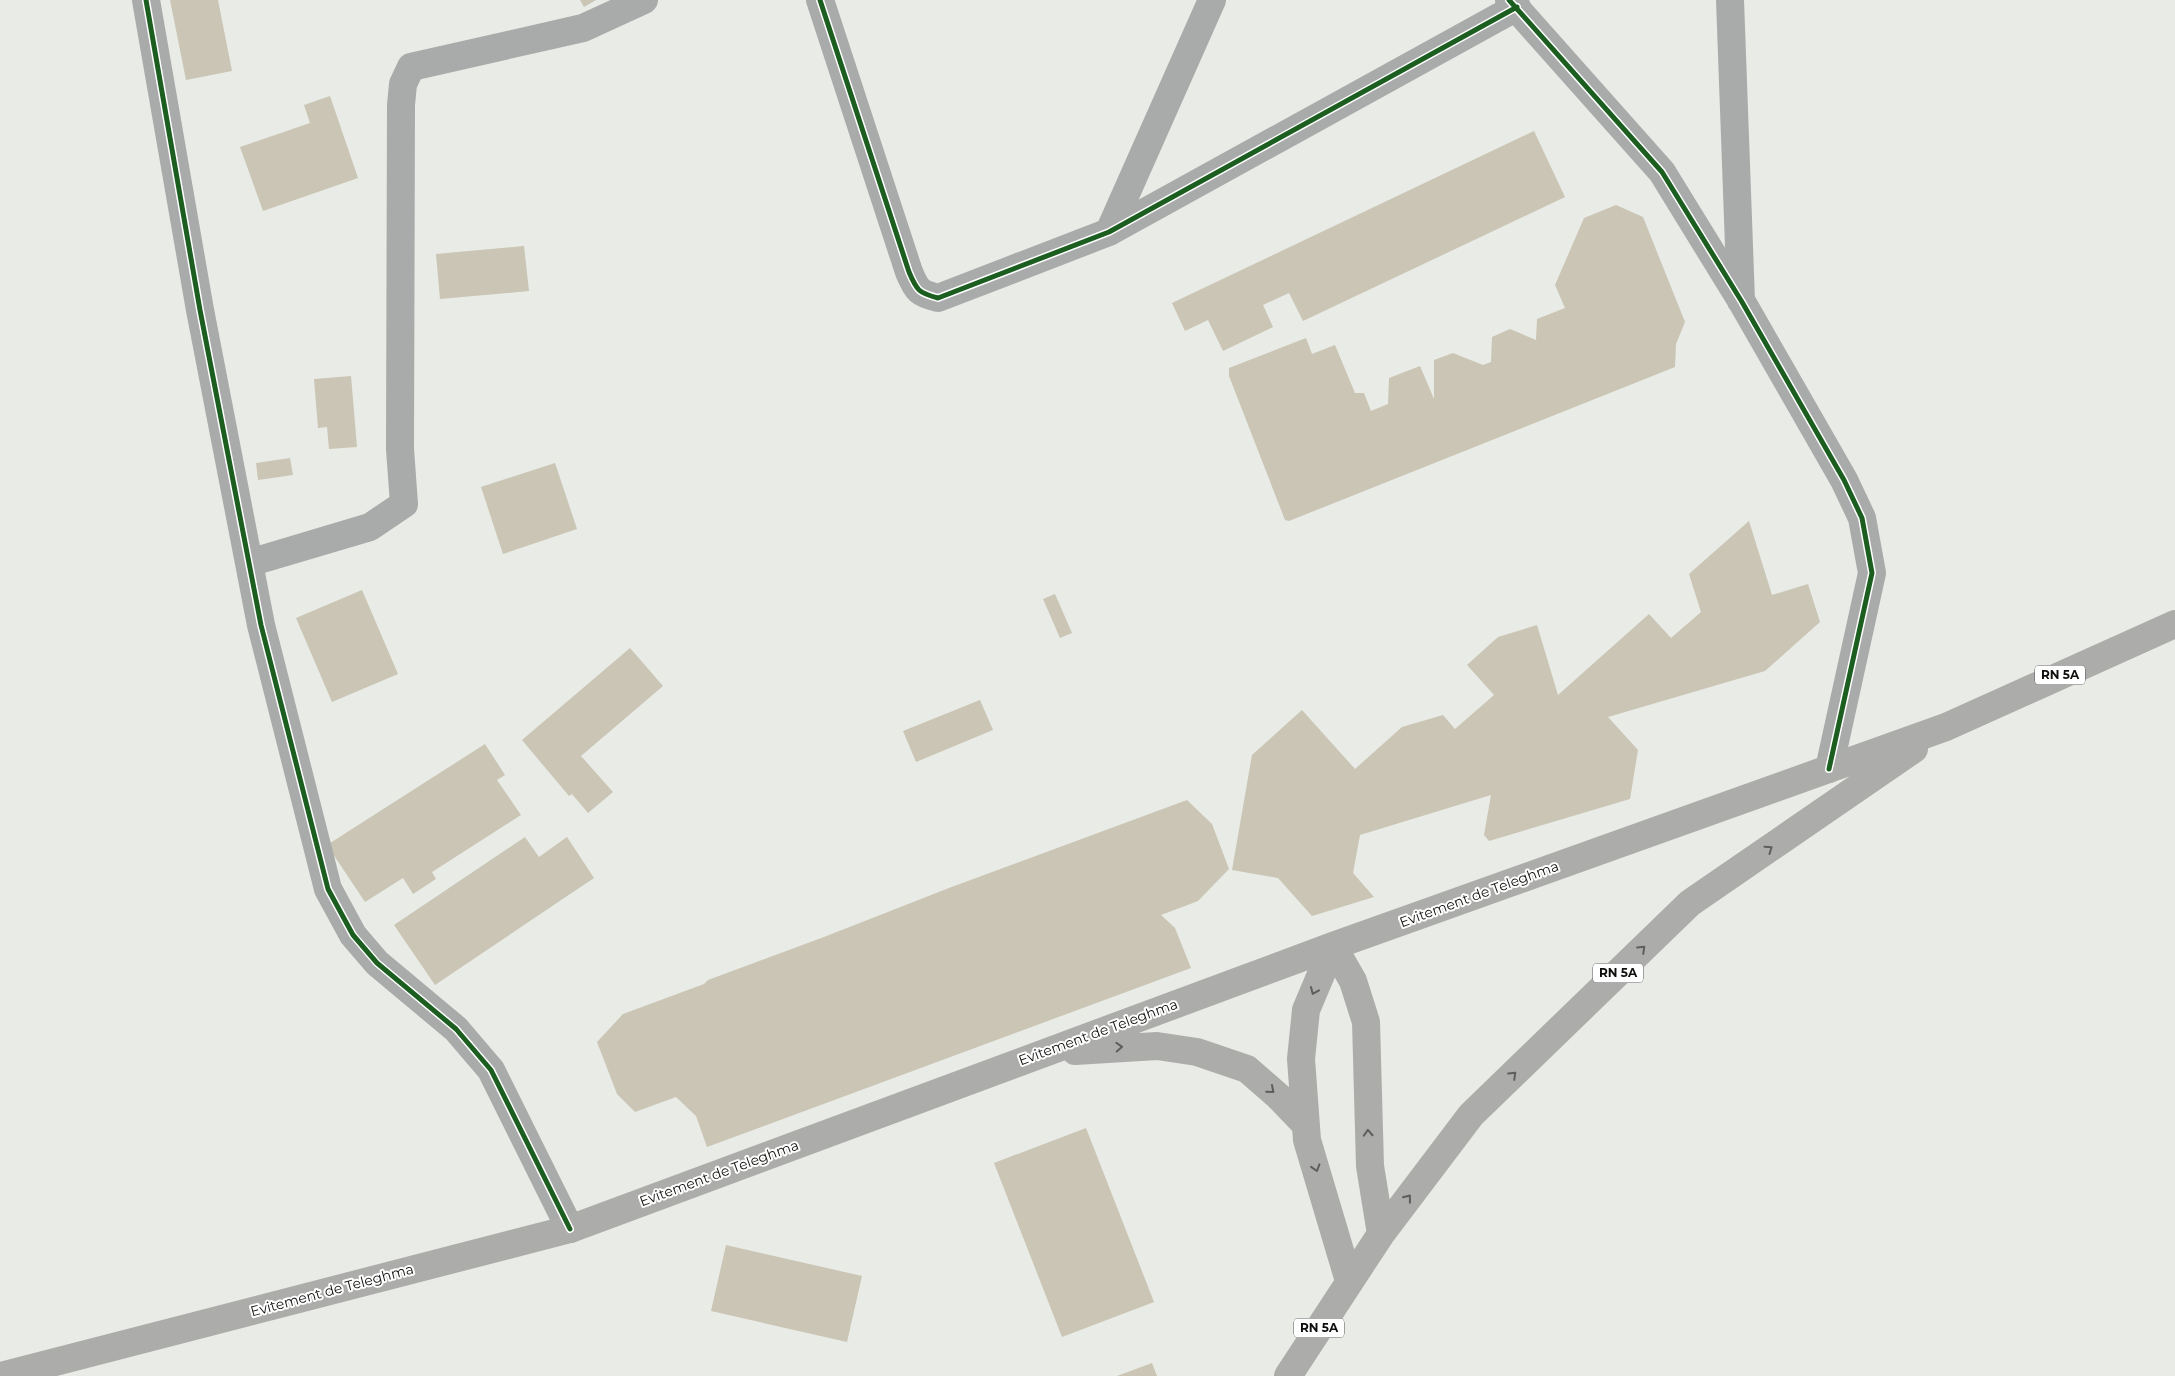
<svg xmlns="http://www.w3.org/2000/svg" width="2175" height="1376" font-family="Montserrat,sans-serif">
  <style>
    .building { fill: #cac5b4 }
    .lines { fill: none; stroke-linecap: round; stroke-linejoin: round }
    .street { stroke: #a9abaa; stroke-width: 28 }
    .primary { stroke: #acadaa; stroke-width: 28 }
    .cycleway-casing { stroke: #fff; stroke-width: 8 }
    .cycleway { stroke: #1b5e20; stroke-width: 5 }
    .oneway { stroke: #5e5e5c }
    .labels { text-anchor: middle; stroke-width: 4; stroke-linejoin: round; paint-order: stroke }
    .shield { fill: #fff; stroke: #575856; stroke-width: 1 }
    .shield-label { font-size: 12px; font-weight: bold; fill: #0f100d }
    .street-label { font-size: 14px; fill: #0f100d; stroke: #fff }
  </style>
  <rect width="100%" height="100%" fill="#e9ebe6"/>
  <path class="building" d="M170 0H218L232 71 186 80Z
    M580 0H596L584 7Z
    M330 96 358 178 263 211 240 147 310 123 304 105Z
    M1534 131 1565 197 1303 321 1289 293 1263 305 1273 327 1223 351 1208 320 1185 331 1172 303Z
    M1616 205 1643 217 1685 322 1676 344 1675 367 1289 521 1285 520 1229 376V368L1306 338 1312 354 1335 345 1355 393H1364L1371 411 1388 404 1389 378 1420 366 1434 399V360L1453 353 1483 365 1491 362 1492 337 1510 329 1536 340 1537 319 1565 308 1555 285 1584 218Z
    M524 246 529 291 440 299 436 254Z
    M351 376 357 447 329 449 327 427 318 428 314 379Z
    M290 458 293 475 258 480 256 463Z
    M555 463 577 529 503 554 481 487Z
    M1749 521 1772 595 1808 584 1820 622 1765 671 1608 717 1638 750 1630 799 1489 841 1484 835 1491 795 1360 835 1353 873 1374 897 1312 916 1278 878 1232 870 1252 755 1302 710 1355 769 1402 727 1443 715 1455 729 1494 695 1467 665 1498 637 1537 625 1558 695 1649 614 1671 638 1701 612 1689 574Z
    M362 590 398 674 332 702 296 618Z
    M1055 594 1072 633 1060 638 1043 599Z
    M630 648 663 686 581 756 613 792 588 813 572 794 569 796 522 740Z
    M980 700 993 730 916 762 903 731Z
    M485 744 505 775 497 780 521 815 432 872 436 879 413 894 403 878 365 902 327 845Z
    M1187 800 1212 824 1229 869 1198 901 1161 915 1175 928 1191 968 707 1147 696 1116 676 1097 635 1112 617 1094 597 1042 623 1014 704 984 708 980 824 937 949 888Z
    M525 837 539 857 567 837 594 878 435 985 394 925Z
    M1086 1128 1154 1302 1062 1337 994 1163Z
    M726 1245 862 1276 847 1342 711 1311Z
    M1152 1363 1157 1376H1117Z"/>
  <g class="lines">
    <path class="street" d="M146 0 200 310 261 625 328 889 353 935 377 963 456 1029 491 1070 570 1229
      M820 0 909 272C917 291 919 293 938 298L1109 232 1517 7
      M1509 0 1662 172 1742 302 1844 480 1862 518 1872 573 1829 769
      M1730 0 1741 301
      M1109 232 1212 0
      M249 563 370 527 404 504 400 449 401 105 403 84 411 67 583 28 644 0"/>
    <path class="primary" d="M1333 946 1306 1010 1301 1059 1307 1140 1349 1281
      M1333 946 1353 981 1366 1022 1370 1166 1381 1234
      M1075 1051 1157 1046 1197 1052 1247 1069 1278 1096 1306 1125
      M1 1376 570 1229 1333 946 1946 727 2175 624
      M1288 1376 1381 1234 1471 1115 1690 903 1914 749"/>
    <g class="cycleway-casing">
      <path id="cycleway" d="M146 0 200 310 261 625 328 889 353 935 377 963 456 1029 491 1070 570 1229
        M820 0 909 272C917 291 919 293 938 298L1109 232 1517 7
        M1509 0 1662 172 1742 302 1844 480 1862 518 1872 573 1829 769"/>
    </g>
    <use href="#cycleway" class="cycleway"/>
  </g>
  <defs><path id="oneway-chevron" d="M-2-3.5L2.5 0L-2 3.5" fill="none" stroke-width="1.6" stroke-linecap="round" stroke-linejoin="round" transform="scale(1.25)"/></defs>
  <g class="oneway">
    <use href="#oneway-chevron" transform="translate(1769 849) rotate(-35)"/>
    <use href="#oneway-chevron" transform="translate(1642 949) rotate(-44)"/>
    <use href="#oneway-chevron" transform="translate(1314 991) rotate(113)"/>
    <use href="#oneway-chevron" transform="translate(1119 1047) rotate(-3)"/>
    <use href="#oneway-chevron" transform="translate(1513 1075) rotate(-44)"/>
    <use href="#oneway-chevron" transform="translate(1271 1090) rotate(41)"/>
    <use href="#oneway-chevron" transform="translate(1368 1133) rotate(-93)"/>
    <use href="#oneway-chevron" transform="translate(1316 1168) rotate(73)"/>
    <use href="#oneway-chevron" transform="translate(1408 1198) rotate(-52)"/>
  </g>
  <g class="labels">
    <g class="shield">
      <rect x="2035" y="665.5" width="50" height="19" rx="4"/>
      <rect x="1593" y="963.5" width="50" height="19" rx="4"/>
      <rect x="1294" y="1318.5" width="50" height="19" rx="4"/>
    </g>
    <g class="shield-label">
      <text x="2060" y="679">RN 5A</text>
      <text x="1618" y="977">RN 5A</text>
      <text x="1319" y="1332">RN 5A</text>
    </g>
    <g class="street-label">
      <text transform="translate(1479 894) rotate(-20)" y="5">Evitement de Teleghma</text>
      <text transform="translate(1098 1032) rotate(-20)" y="5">Evitement de Teleghma</text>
      <text transform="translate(719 1173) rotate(-20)" y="5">Evitement de Teleghma</text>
      <text transform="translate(332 1290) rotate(-15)" y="5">Evitement de Teleghma</text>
    </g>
  </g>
</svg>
